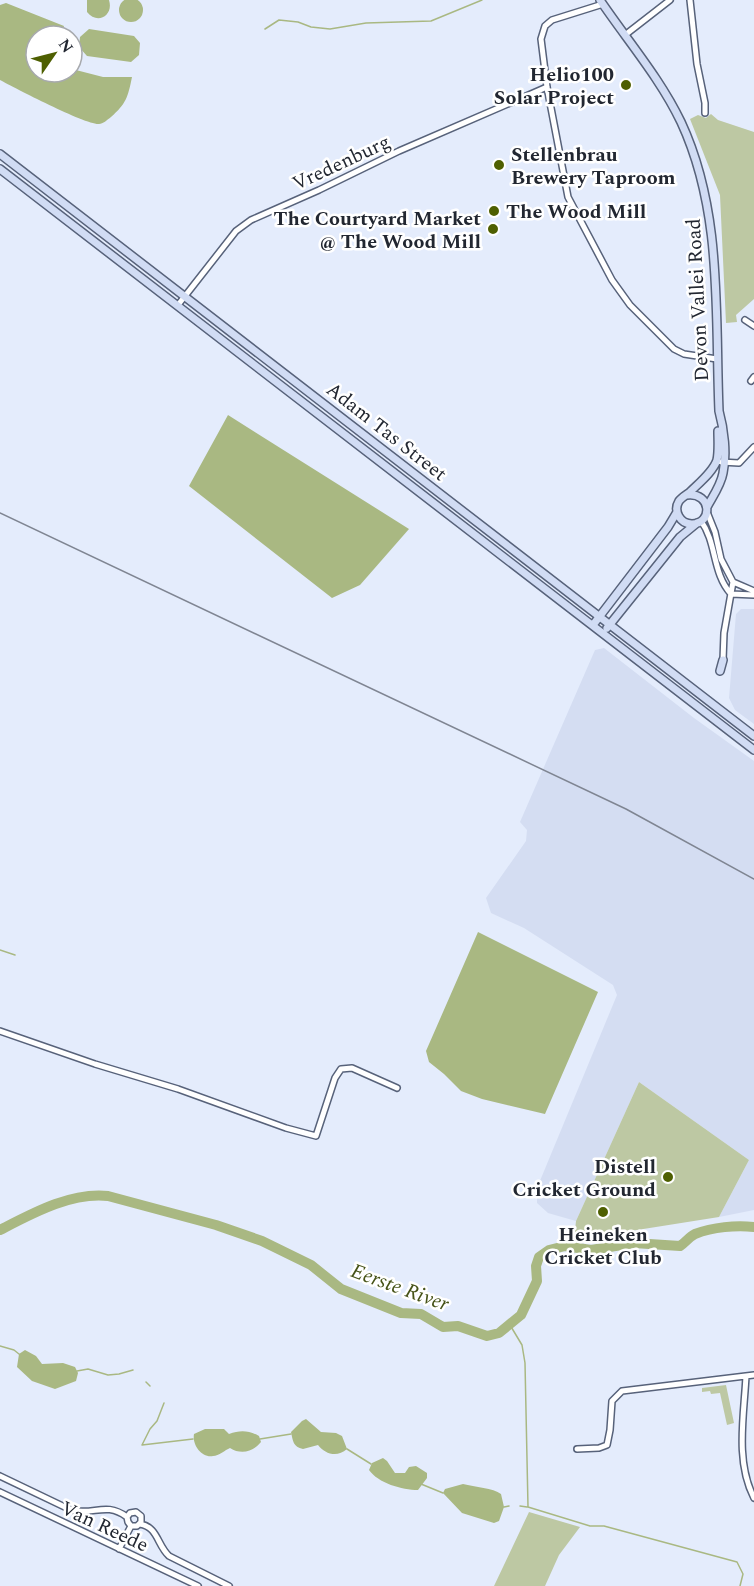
<svg xmlns="http://www.w3.org/2000/svg" width="754" height="1586" font-family="Spectral,serif">
  <style>
    .built { fill: #d4ddf2 }
    .green { fill: #bdc8a3 }
    .water { fill: #a9b882 }
    .lines { fill: none; stroke-linecap: round; stroke-linejoin: round }
    .stream { stroke: #a9b882; stroke-width: 1.5 }
    .river { stroke: #a9b882; stroke-width: 10 }
    .street-casing { stroke: #57627a; stroke-width: 8 }
    .secondary-casing { stroke: #57627a; stroke-width: 10 }
    .street { stroke: #fff; stroke-width: 5 }
    .secondary { stroke: #d1dcf4; stroke-width: 7 }
    .rail { stroke: #7f8592; stroke-width: 1.5 }
    .poi-dot { fill: #4e5f01; stroke: #fff; stroke-width: 2 }
    .labels { text-anchor: middle; stroke-width: 5; stroke-linejoin: round; paint-order: stroke }
    .poi-label { font-size: 20px; font-weight: bold; fill: #222731; stroke: #fff; text-anchor: end }
    .street-label { font-size: 20px; fill: #222731; stroke: #fff }
    .water-label { font-size: 21px; font-style: italic; fill: #465318; stroke: #fff }
  </style>
  <rect width="100%" height="100%" fill="#e4ecfc"/>
  <path class="built" d="M741 609H754V724L735 710 729 698 736 614Z
    M604 648 694 718 754 761V1210L719 1217 749 1160 639 1082 576 1221 548 1213 537 1203V1188L617 995 613 985 524 928 491 913 486 898 526 841 527 830 520 822 595 650Z"/>
  <path class="green" d="M711 114 718 120 754 132V299L736 315 737 322 726 323 720 195 690 119 698 115 706 118Z
    M639 1082 749 1160 719 1217 574 1240 576 1221Z
    M726 1385 734 1423 727 1425 720 1393 711 1394 710 1391 702 1392V1388Z
    M529 1512 580 1527 559 1555 545 1586H494Z"/>
  <path class="water" d="M119 10a12 12 0 1 1 24 0a12 12 0 1 1-24 0Z
    M87 0H109C114 16 97 25 87 12Z
    M6 3 64 26 61 36H36V72H72V69L103 77H132C128 97 126 104 111 117 107 120 103 124 99 124 86 125 15 88 0 80V5Z
    M89 29 134 36 140 43 139 55 131 62 87 56 79 47 80 37Z
    M228 415 409 529 360 585 332 598 189 486Z
    M478 932 598 992 545 1114 482 1099 461 1091 444 1074 429 1062 426 1051Z
    M25 1350 36 1356 42 1364 63 1363 75 1367 78 1373 76 1381 55 1389 32 1381 17 1367 19 1354Z
    M306 1419 321 1432 336 1433 342 1436 347 1449C337 1458 325 1454 318 1445L303 1449C293 1447 293 1441 291 1432L302 1421Z
    M205 1429H224L229 1434C240 1430 248 1430 259 1436L261 1442C253 1452 241 1455 230 1448 225 1450 219 1456 213 1456 201 1458 192 1444 194 1434Z
    M383 1458 387 1461 395 1473H405L409 1467 416 1466 427 1473V1478L418 1490C402 1490 378 1483 369 1470L372 1463Z
    M463 1484C475 1487 493 1488 501 1494L504 1507 499 1521 494 1523 462 1513 443 1493 445 1489Z"/>
  <g class="lines">
    <path class="stream" d="M265 29 279 20 298 22 311 27 330 29 366 23 431 21 482 0
      M0 950 15 955
      M510 1325 522 1345 525 1363 528 1507 590 1526H604L737 1562 743 1574 740 1586
      M0 1346 14 1350 19 1354
      M77 1371 88 1369 108 1375 119 1374 133 1370
      M146 1382 150 1386
      M164 1403 157 1421 150 1429 142 1445 193 1439
      M260 1439 291 1434
      M347 1449 371 1464
      M421 1484 443 1493
      M520 1506 527 1507
      M504 1507 509 1506"/>
    <path class="river" d="M0 1230C33 1213 71 1192 108 1196L216 1225 262 1241 311 1265 341 1289 401 1313 421 1314 443 1327 458 1326 487 1336 499 1333 521 1315 537 1281 536 1266 539 1257 549 1250 565 1246 591 1250 634 1243 680 1246C686 1242 689 1237 695 1234 713 1227 736 1225 754 1227"/>
    <g class="street-casing">
      <path id="street" d="M690 0 697 64 705 103V113
        M603 4 552 20 545 26 541 39 547 87 568 197 612 280 630 305 674 349 684 354 717 359
        M625 35 670 0
        M178 305 236 231 251 220 319 190 399 151 547 87
        M745 320 754 326
        M751 381 754 377
        M721 462 739 463 754 447
        M707 512 715 532 721 559 733 582
        M701 521C717 543 712 573 731 594L754 595
        M733 582 754 591
        M723 660 724 633 733 582
        M0 1031 95 1064 178 1089 286 1128 316 1136 335 1078 341 1069 352 1068 397 1088
        M746 1376C744 1416 735 1461 754 1498
        M577 1449 599 1448 607 1445 610 1430 612 1401 622 1391 754 1375
        M0 1476 71 1510C94 1516 105 1501 127 1517L128 1522 131 1526H137L141 1522V1516L136 1512 130 1513 127 1517
        M0 1492 198 1586
        M140 1524C158 1527 157 1545 169 1556L229 1586
        M119 1549 131 1526"/>
    </g>
    <g class="secondary-casing">
      <path id="secondary" d="M600 0C627 40 660 78 681 122 723 212 715 314 719 411 724 429 727 454 723 473 721 485 713 496 707 507
        M0 154 754 736
        M0 169 754 750
        M687 495C712 492 713 524 692 524 680 524 673 511 679 501 682 497 686 495 690 492 699 483 713 472 717 460 719 451 718 440 718 431
        M593 625 668 527 677 512
        M607 628 680 537 697 523
        M720 671 723 660"/>
    </g>
    <use href="#street" class="street"/>
    <use href="#secondary" class="secondary"/>
    <path class="rail" d="M0 513 626 809 754 879"/>
  </g>
  <g class="poi-dot">
    <circle cx="626" cy="85" r="6"/>
    <circle cx="499" cy="165" r="6"/>
    <circle cx="494" cy="211" r="6"/>
    <circle cx="493" cy="229" r="6"/>
    <circle cx="668" cy="1177" r="6"/>
    <circle cx="603" cy="1212" r="6"/>
  </g>
  <g class="labels">
    <g class="poi-label">
      <text x="614" y="81">Helio100<tspan x="614" dy="23">Solar Project</tspan></text>
      <text x="511" y="161" text-anchor="start">Stellenbrau<tspan x="511" dy="23">Brewery Taproom</tspan></text>
      <text x="506" y="218" text-anchor="start">The Wood Mill</text>
      <text x="481" y="225">The Courtyard Market<tspan x="481" dy="23">@ The Wood Mill</tspan></text>
      <text x="656" y="1173">Distell<tspan x="656" dy="23">Cricket Ground</tspan></text>
      <text x="603" y="1241" text-anchor="middle">Heineken<tspan x="603" dy="23">Cricket Club</tspan></text>
    </g>
    <g class="street-label">
      <text transform="translate(341 162) rotate(-25)" y="7">Vredenburg</text>
      <text transform="translate(697 300) rotate(-93)" y="7">Devon Vallei Road</text>
      <text transform="translate(387 431) rotate(38)" y="7">Adam Tas Street</text>
      <text transform="translate(105 1526) rotate(25)" y="7">Van Reede</text>
    </g>
    <g class="water-label">
      <text transform="translate(400 1287) rotate(20)" y="7">Eerste River</text>
    </g>
  </g>
  <g transform="translate(54 54) rotate(55)"><circle r="28" fill="#ffffff" stroke="#a7a9ad" stroke-width="1.5"/>
  <path d="M0-4.5L10 22L0 15L-10 22Z" fill="#4e5f01"/>
  <text y="-9" font-size="16" font-weight="bold" text-anchor="middle" fill="#222731">N</text>
  </g>
</svg>
